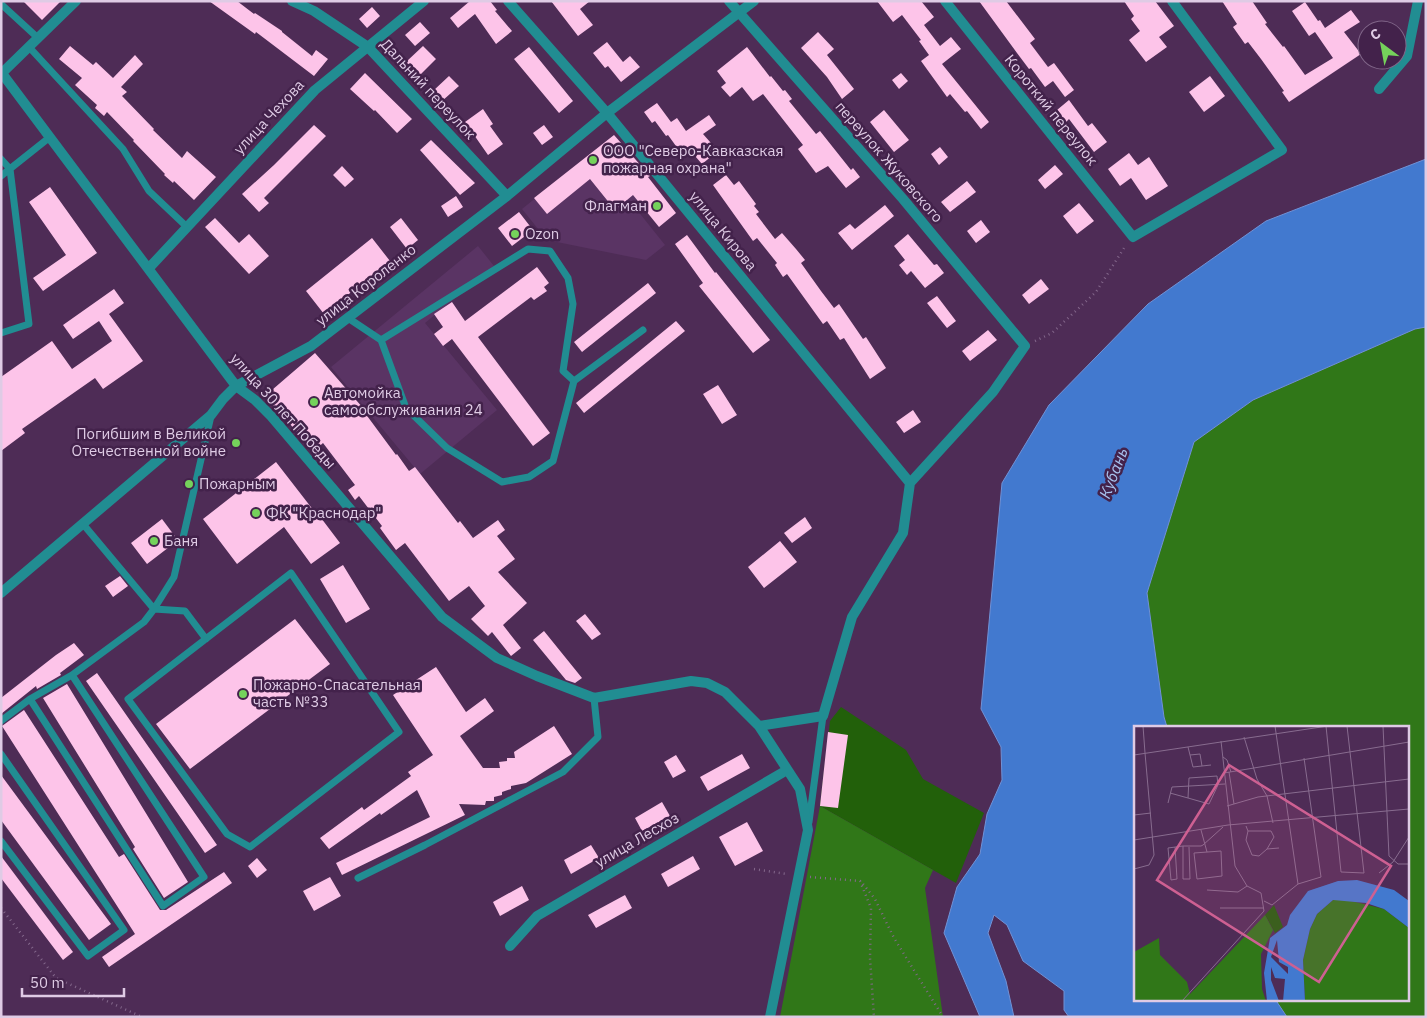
<svg xmlns="http://www.w3.org/2000/svg" width="1427" height="1018" font-family="'IBM Plex Sans',sans-serif">
  <style>
    .built { fill: #5a3464 }
    .green { fill: #22600a }
    .forest { fill: #307718 }
    .water { fill: #4279cf; stroke: #7192d6 }
    .building { fill: #fdc4e9 }
    .lines { fill: none; stroke-linecap: round; stroke-linejoin: round }
    .path { stroke: #84688c; stroke-width: 2.5; stroke-dasharray: 1 4; stroke-linecap: butt }
    .lane { stroke: #218d92; stroke-width: 7 }
    .street { stroke: #218d92; stroke-width: 10 }
    .poi-dot { fill: #75d25b; stroke: #43224b; stroke-width: 2 }
    .labels { text-anchor: middle; stroke-width: 5; stroke-linejoin: round; paint-order: stroke }
    .street-label { font-size: 15px; fill: #dfcbe5; stroke: #43224b }
    .poi-label { font-size: 15px; fill: #dfcbe5; stroke: #43224b; text-anchor: start }
    .water-label { font-size: 16px; font-style: italic; fill: #a7c3ef; stroke: #43224b }
    .inset-road { fill: none; stroke: #886c8f; stroke-width: 1 }
    .view { fill: #ce6092; fill-opacity: 0.15; stroke: #ce6092; stroke-width: 2.5 }
    .inset-edge { fill: none; stroke: #dfcbe5; stroke-width: 2.5 }
  </style>
  <rect width="100%" height="100%" fill="#4e2c56"/>
  <path class="built" d="M614 135 625 147 640 194 633 205 665 245 646 260 547 240 522 209Z
    M478 246 494 266 425 323 497 410 420 474 331 367Z"/>
  <path class="green" d="M841 707 906 750 923 779 984 813 956 883 820 806 830 721Z"/>
  <path class="forest" d="M1426 327V1017H1287L1275 999H1408V727H1167L1164 717 1147 593 1194 442 1253 400 1415 329Z
    M820 806 933 870 925 888 943 1017H780Z"/>
  <path class="water" d="M1426 159V327L1415 329 1253 400 1194 442 1147 593 1164 717 1167 727H1136V999H1275L1287 1017H1069L1064 1010V991L1023 961 1007 925 994 915 988 933 1006 981 1014 1017H980L944 933 957 887 980 854 987 814 1002 780 1001 747 981 709 1002 483 1049 405 1148 304 1266 221Z"/>
  <path class="building" d="M23 1H61L42 20Z
    M209 1H237L254 14 255 13 282 31V32L312 56 316 50 328 59 314 76 256 32 255 34Z
    M470 1H490L497 10 495 11 512 31 496 44 475 14 458 28 450 18Z
    M551 1H590L580 9 593 25 578 36Z
    M877 1H921L934 17 924 25 940 46 951 37 961 49 942 64 989 122 981 129 967 111 965 112 950 94 947 97 921 61 929 55 919 41 921 40 902 15 893 22Z
    M979 1H1006L1035 39 1030 43 1048 67 1054 63 1074 90 1065 97 1053 81 1045 87 1031 68 1029 69 1017 53Z
    M1124 1H1155L1174 26 1159 37 1167 47 1146 62 1129 40 1140 31 1131 19 1134 16Z
    M1222 1H1252L1267 23 1265 24 1283 47 1284 46 1305 75 1333 58 1315 32 1309 36 1292 11 1305 2 1318 21 1320 20 1325 28 1351 10 1360 22 1344 32 1361 54 1289 102 1282 92 1284 91 1261 59 1248 42 1245 44 1233 27 1237 24Z
    M372 7 380 16 367 28 359 19Z
    M420 22 430 33 415 46 405 35Z
    M818 32 834 49 827 55 854 89 842 99 827 77 801 48Z
    M607 42 623 62 630 56 640 67 621 82 608 66 605 68 593 53Z
    M70 46 93 65 96 62 113 78 135 55 143 64 121 87 127 92 122 96 154 129 153 130 182 158 187 151 216 177 194 200 174 181 173 183 164 175 165 174 133 141 134 140 107 112 104 116 95 108 97 105 75 85 82 78 59 59Z
    M423 46 436 59 419 76 406 62Z
    M529 47 573 101 559 113 514 59Z
    M747 47 770 77 771 76 783 91 785 90 792 99 789 101 816 134 820 131 851 170 853 168 860 177 846 188 828 166 816 173 798 149 803 145 763 94 753 101 742 87 730 97 721 87 726 83 717 71Z
    M365 73 412 119 397 133 375 110 374 111 350 89Z
    M901 73 908 81 899 89 892 80Z
    M449 76 459 86 442 101 433 91Z
    M1210 76 1225 96 1204 112 1189 92Z
    M1069 100 1088 126 1092 123 1107 142 1094 152 1069 119 1066 122 1057 110Z
    M657 103 671 122 677 118 686 131 709 115 716 125 703 134 718 151 702 164 688 148 681 153 668 135 666 136 655 121 652 123 644 112Z
    M483 109 493 124 490 126 503 144 488 155 465 122Z
    M884 110 909 140 894 152 870 122Z
    M314 125 326 136 264 198 269 203 259 212 242 194 274 165Z
    M544 125 553 137 542 145 533 133Z
    M614 135 650 176 648 177 676 213 659 227 633 195 615 210 590 179 547 214 534 198Z
    M431 140 475 183 460 195 420 150Z
    M940 147 948 157 939 165 931 154Z
    M1129 153 1138 165 1149 157 1168 186 1146 200 1131 178 1120 186 1108 169Z
    M1055 165 1063 174 1045 189 1038 180Z
    M342 166 354 179 345 187 333 175Z
    M726 175 734 185 739 181 756 204 754 206 759 212 756 214 775 239 782 233 796 249 805 260 801 263 821 291 834 308 839 304 863 339 866 337 886 368 870 379 844 338 840 340 827 321 823 324 787 274 783 277 775 265 777 263 757 238 753 241 713 185Z
    M967 181 976 192 950 212 941 202Z
    M50 187 97 253 43 291 33 278 66 255 29 202Z
    M456 196 463 207 448 217 441 206Z
    M1079 203 1094 221 1077 234 1063 216Z
    M885 205 894 216 852 250 838 233 850 224 855 229Z
    M519 212 533 230 512 246 498 228Z
    M215 218 239 243 249 234 269 256 249 274 205 227Z
    M401 218 418 240 407 249 390 227Z
    M981 220 990 232 976 243 967 231Z
    M908 234 934 265 937 264 944 273 925 288 911 271 907 275 899 265 905 260 894 246Z
    M687 235 715 273 716 272 770 340 753 353 699 286 703 283 675 244Z
    M372 238 390 261 324 314 306 291Z
    M537 267 549 283 544 287 547 291 534 300 531 297 478 337 550 433 533 446 452 339 443 346 434 334 443 327 434 314 452 302 465 321Z
    M1041 279 1049 289 1029 304 1022 295Z
    M648 283 656 293 582 352 574 342Z
    M114 289 124 303 109 314 143 361 103 389 95 378 22 429 25 433 1 451V377L52 341 72 369 112 341 99 321 73 339 63 325Z
    M937 296 956 321 947 328 927 303Z
    M676 321 685 331 584 413 576 403Z
    M988 330 997 340 970 361 962 351Z
    M315 353 363 408 362 409 396 455 397 454 409 471 415 467 458 523 460 521 473 538 498 520 505 530 497 536 515 559 498 572 527 603 503 625 521 648 511 656 492 632 488 636 471 619 485 606 469 586 449 601 405 543 396 550 380 528 382 526 359 496 355 500 348 490 355 485 323 443 314 451 265 396Z
    M718 385 737 415 722 424 703 394Z
    M913 410 921 422 904 433 896 422Z
    M276 462 314 511 315 510 340 543 311 564 284 527 237 564 203 519Z
    M805 517 812 528 792 543 784 533Z
    M162 519 177 539V541L147 564 131 543Z
    M780 541 797 562 764 588 748 567Z
    M343 565 370 609 346 623 320 579Z
    M120 576 128 586 113 597 105 586Z
    M585 614 601 634 592 640 576 621Z
    M295 619 330 664 190 769 156 724Z
    M544 631 582 678 575 683 566 680 533 640Z
    M74 643 84 655 60 673 61 675 37 689 36 686 1 714V698L56 655Z
    M436 667 466 712 485 698 494 711 460 736 483 768H500L499 762 507 761V758H515L514 752 554 726 572 754 526 783 511 786V789L502 792V795L494 797V801H486L485 805 459 804 465 815 342 875 336 863 430 817 417 790 381 815 380 813 329 849 320 838 362 807 364 810 411 776 408 772 433 755 393 695Z
    M97 673 217 845 205 853 86 681Z
    M67 684 188 882 164 898 133 849 135 847 43 698Z
    M24 710 119 857 124 854 160 910H166L224 872 232 883 109 967 102 957 135 934 2 726Z
    M828 732 848 735 838 808 820 806Z
    M742 754 750 768 708 791 700 777Z
    M676 755 686 771 673 778 664 762Z
    M1 775 111 924 89 940 1 820Z
    M662 802 670 816 642 831 635 818Z
    M747 822 763 851 735 866 719 837Z
    M591 845 599 858 571 874 564 860Z
    M1 856 73 952 63 960 1 878Z
    M693 856 700 869 668 887 661 874Z
    M257 858 267 870 257 878 248 866Z
    M330 877 341 896 314 911 303 891Z
    M522 886 529 900 500 916 493 902Z
    M625 895 632 908 596 928 588 915Z"/>
  <g class="lines">
    <path class="path" d="M1035 341 1052 333 1096 292 1126 245
      M754 869 787 874
      M810 877 860 881 871 908 870 958 874 1017
      M863 884 875 899 894 938 943 1017
      M1 908 56 978 142 1017"/>
    <path class="lane" d="M1 4 38 38
      M29 47 123 149 149 191 187 227
      M1 159 10 169 29 324 1 333
      M1 176 50 137
      M348 318 381 340 528 249 550 251 568 278 573 304 563 371 574 381 643 330
      M381 340 406 408 447 448 502 482 529 477 553 461 574 381
      M83 524 154 609 185 611 206 639
      M291 573 399 732 250 847 227 834 128 699Z
      M30 699 163 906 204 877 72 675
      M1 721 30 699 72 675 144 622 154 609 174 577 211 416
      M1 754 124 930 88 956 1 841
      M809 822 823 716
      M358 878 425 845 563 772 598 737 594 698"/>
    <path class="street" d="M292 1 314 11 368 47 507 196
      M508 1 607 113 910 483
      M729 1 903 199 1025 346 993 392 910 483 903 533 852 617 823 716 759 726
      M945 1 1133 237 1282 150 1172 1
      M1 72 236 386 255 400 271 416 442 617 497 658 537 676 594 698 691 681 707 683 725 692 759 726 800 789 808 830 770 1017
      M2 73 76 1
      M1379 89 1407 56 1418 1
      M149 268 315 90 424 1
      M1 593 211 415 223 399 236 386 311 346 507 196 607 113 754 1
      M510 946 537 916 787 770"/>
  </g>
  <g class="poi-dot">
    <circle cx="593" cy="160" r="5"/>
    <circle cx="657" cy="206" r="5"/>
    <circle cx="515" cy="234" r="5"/>
    <circle cx="314" cy="402" r="5"/>
    <circle cx="236" cy="443" r="5"/>
    <circle cx="189" cy="484" r="5"/>
    <circle cx="256" cy="513" r="5"/>
    <circle cx="154" cy="541" r="5"/>
    <circle cx="243" cy="694" r="5"/>
  </g>
  <g class="labels">
    <g class="street-label">
      <text transform="translate(428 89) rotate(47)" y="5">Дальний переулок</text>
      <text transform="translate(1051 110) rotate(51)" y="5">Короткий переулок</text>
      <text transform="translate(269 117) rotate(-47)" y="5">улица Чехова</text>
      <text transform="translate(889 162) rotate(49)" y="5">переулок Жуковского</text>
      <text transform="translate(723 231) rotate(51)" y="5">улица Кирова</text>
      <text transform="translate(366 285) rotate(-38)" y="5">улица Короленко</text>
      <text transform="translate(283 411) rotate(48)" y="5">улица 30 лет Победы</text>
      <text transform="translate(637 840) rotate(-30)" y="5">улица Лесхоз</text>
    </g>
    <g class="poi-label">
      <text x="603" y="156">ООО "Северо-Кавказская<tspan x="603" dy="17">пожарная охрана"</tspan></text>
      <text x="647" y="211" text-anchor="end">Флагман</text>
      <text x="525" y="239">Ozon</text>
      <text x="324" y="398">Автомойка<tspan x="324" dy="17">самообслуживания 24</tspan></text>
      <text x="226" y="439" text-anchor="end">Погибшим в Великой<tspan x="226" dy="17">Отечественной войне</tspan></text>
      <text x="199" y="489">Пожарным</text>
      <text x="266" y="518">ФК "Краснодар"</text>
      <text x="164" y="546">Баня</text>
      <text x="253" y="690">Пожарно-Спасательная<tspan x="253" dy="17">часть №33</tspan></text>
    </g>
    <g class="water-label">
      <text transform="translate(1113 473) rotate(-69)" y="6">Кубань</text>
    </g>
  </g>
  <g transform="translate(1134 726)">
    <rect width="275" height="275" fill="#4e2c56"/>
    <path d="M140 179 149 201 141 207 131 189Z" fill="#22600a"/>
    <path d="M209 173 250 183 275 202V275H171L169 234 176 203 183 188 199 174ZM131 189 139 204 127 228 128 263 132 275H0V226L25 212 26 229 53 256 56 268Z" fill="#307718"/>
    <path d="M223 154 260 164 275 175V202L250 183 232 177 199 174 183 188 176 203 169 234 171 275H149L151 253 141 252 137 241V254L145 275H133L130 247 136 212 153 199 156 189 174 165 204 155ZM143 214 145 236 154 241V248L137 231Z" fill="#4279cf" fill-rule="evenodd"/>
    <path class="inset-road" d="M9 0 11 27M141 0 164 158M192 0 207 146 230 147 213 0M249 0 255 130 264 138H275M110 11 123 53 133 70 139 97M54 21 59 41 77 39M0 29 194 0M56 29 66 28 68 40M89 31 93 34 97 46M95 46 100 78M90 47 275 16M36 67 54 72 75 78 84 59 83 50 55 52 54 72M34 77 38 61 91 58M93 80 124 71 275 53M0 89 17 87M112 100 114 105H137L140 111 133 123 145 122M67 104 73 126M114 105 112 114 118 129 125 130 133 123M0 114 94 99 275 83M49 120V153H56L55 121M41 121 43 153 37 154 34 122 49 120H67L69 119 89 101M87 125 88 150 63 153 60 127ZM0 143 15 139 20 129 11 27M245 147 259 136 275 111M73 164 104 166 113 160M130 175 138 179 164 158 187 151 170 32M86 182H130M48 275 130 185 127 167 113 160 101 140 87 15"/>
    <path class="view" d="M95 39 257 140 185 256 23 154Z"/>
    <rect width="275" height="275" class="inset-edge"/>
  </g>
  <rect width="1427" height="1018" fill="none" stroke="#dfcbe5" stroke-width="5"/>
  <g transform="translate(1382 45) rotate(328)"><circle r="24" fill="#43224b" stroke="#816689"/>
  <path d="M0-4L9 19L0 12L-9 19Z" fill="#75d25b"/>
  <text y="-8" font-size="14" font-weight="bold" text-anchor="middle" fill="#dfcbe5">С</text>
  </g>
  <path d="M22 988v8h102v-8" fill="none" stroke="#dfcbe5" stroke-width="2.5"/>
  <text x="30" y="988" font-size="15" fill="#dfcbe5" stroke="#43224b" stroke-width="4" paint-order="stroke">50 m</text>
</svg>
